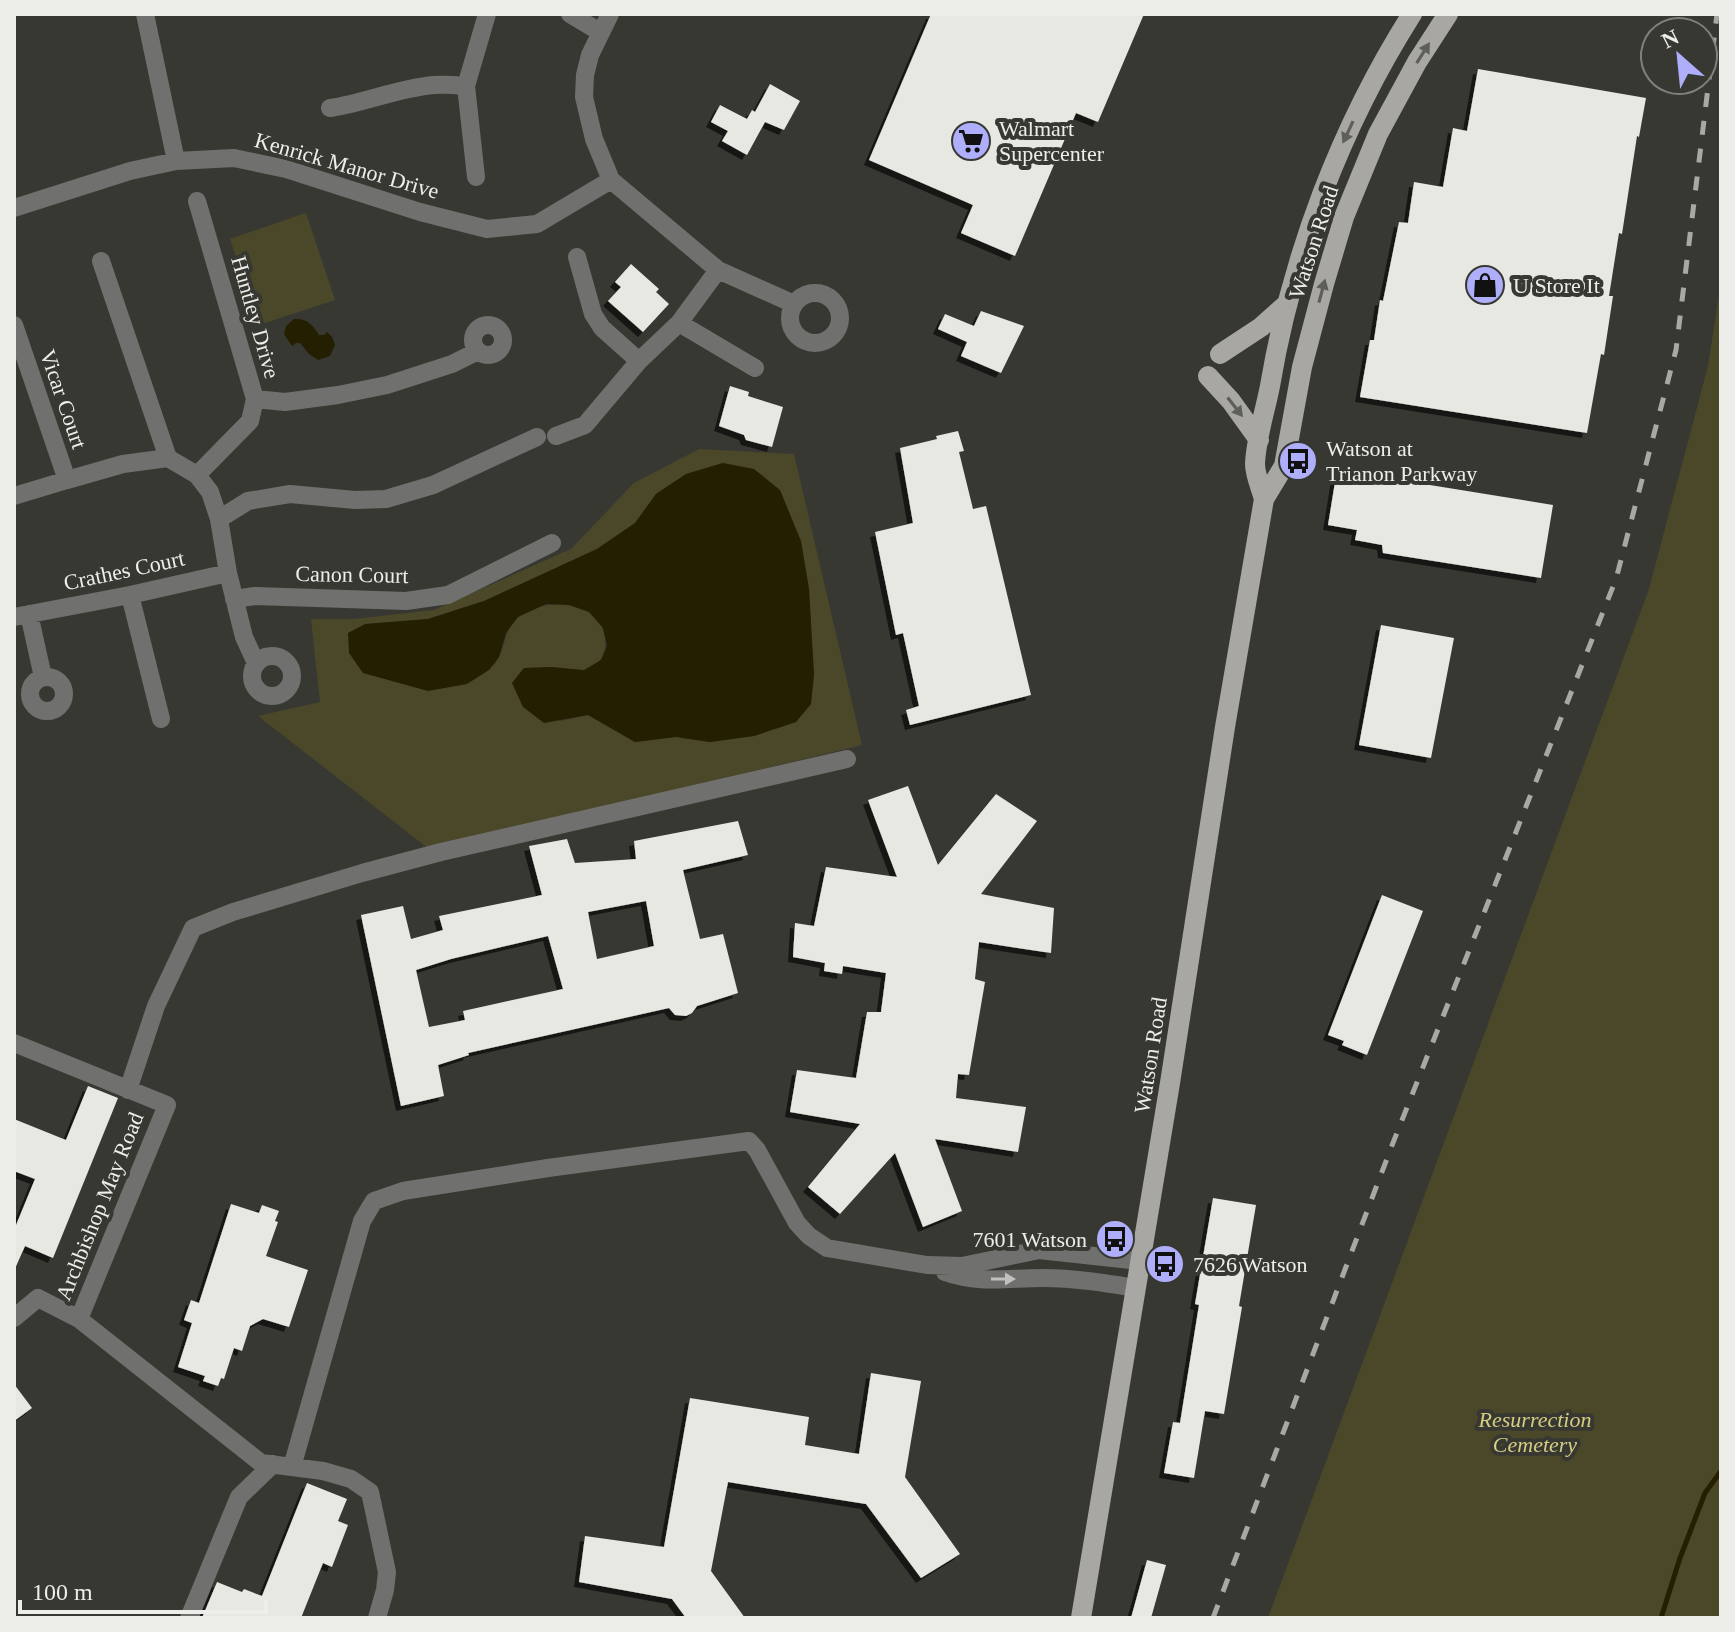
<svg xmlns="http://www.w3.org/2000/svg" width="1735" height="1632" font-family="Georgia,serif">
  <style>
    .green { fill: #4b4829; fill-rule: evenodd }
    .water { fill: #231f00 }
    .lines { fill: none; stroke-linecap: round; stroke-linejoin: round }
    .stream { stroke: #231f00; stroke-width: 5 }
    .building { fill: #e8e8e2; fill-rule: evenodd; filter: url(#shadow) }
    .minor { stroke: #70706e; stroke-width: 18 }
    .primary { stroke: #a8a7a3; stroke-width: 20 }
    .rail { stroke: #a8a8a4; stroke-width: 5; stroke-dasharray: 14 14; stroke-linecap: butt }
    .oneway { fill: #5f5f5a }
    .oneway2 { fill: #c1c1bf }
    .labels { text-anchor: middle; stroke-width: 8; stroke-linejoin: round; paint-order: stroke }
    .poi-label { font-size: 22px; fill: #ededea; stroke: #383833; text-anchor: start }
    .street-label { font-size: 22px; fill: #ededea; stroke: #383833 }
    .park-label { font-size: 22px; font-style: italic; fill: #d5cd81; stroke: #383833 }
  </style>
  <defs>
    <filter id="shadow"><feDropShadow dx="-5" dy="5" stdDeviation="0" flood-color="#0009"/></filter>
  </defs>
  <rect width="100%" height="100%" fill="#383833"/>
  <path class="green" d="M306 213 335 300 259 325 230 239Z
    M1721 282V1618H1268L1649 589 1708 366Z
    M699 449 794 454 862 745 429 849 258 716 320 702 311 619H354L434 610 571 549 634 483ZM723 463 801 541 809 589 814 675 796 722 754 736 710 742 676 737 635 742 588 715 560 721 512 683 524 668C534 668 545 667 555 667 564 668 577 672 585 670 613 662 610 625 589 612 570 600 535 603 518 617 506 627 506 642 500 655 498 661 493 666 489 670L391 680 363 673 366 624 428 619 484 601 597 549 635 523 656 494 686 474Z"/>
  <path class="water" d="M294 319C307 318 313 325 319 335H324L327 332 332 337 335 345 330 356 318 360 309 354 300 343H296L292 346 284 334 286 326Z
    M723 463 754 469 780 490 801 541 809 589 814 675 811 704 796 722 754 736 710 742 676 737 635 742 588 715 544 723 523 707 512 683 524 668 551 667 584 670 601 660 607 646 603 628 589 612 569 605 546 604 518 617 506 633 499 657 489 670 467 684 428 691 363 673 349 653 348 633 365 624 428 619 484 601 597 549 635 523 656 494 686 474Z"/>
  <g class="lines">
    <path class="stream" d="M1661 1618 1680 1558 1705 1493 1721 1471"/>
  </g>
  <path class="building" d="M931 14H1144L1098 122 1076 113 1015 256 961 233 973 205 869 160Z
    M1478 69 1646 98 1639 137 1637 136 1622 234 1619 233 1609 296H1613L1604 355 1601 354 1587 433 1360 397 1370 340H1374L1380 300 1383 301 1399 222 1408 223 1414 182 1443 187 1453 128 1467 131Z
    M770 84 800 101 784 130 765 122 747 155 722 141 728 131 711 122 720 105 747 119 752 110 755 112Z
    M631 264 659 289 656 292 669 304 643 332 608 301 621 287 615 282Z
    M981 311 1024 326 1001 373 961 356 967 342 938 329 945 314 974 326Z
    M730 386 749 392 748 396 783 407 772 447 746 440 744 435 719 426Z
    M958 431 964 451 959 452 973 509 986 506 1031 695 910 725 906 710 919 706 903 633 896 635 875 532 913 523 900 448 937 439 936 436Z
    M1337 470 1553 505 1541 578 1383 553 1382 545 1355 540 1357 530 1328 525Z
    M1381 625 1454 638 1431 758 1359 745Z
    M908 786 938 865 996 794 1037 821 981 894 1054 908 1051 953 979 942 975 979 985 982 969 1075 958 1074 956 1098 1026 1107 1018 1152 935 1139 962 1211 923 1227 895 1153 840 1214 808 1187 860 1124 790 1112 797 1070 856 1078 867 1012H881L886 973 843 966 842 974 824 971 825 963 793 957 795 923 814 926 826 867 897 877 868 800Z
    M738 821 748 855 683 870 700 939 723 934 738 993 697 1006 692 1013 686 1016 675 1015 669 1008 468 1053 469 1055 438 1065 444 1096 401 1106 361 915 403 906 411 939 443 930 439 916 542 895 529 846 567 839 575 863 636 859 634 841ZM646 901 654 946 597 959 588 912ZM548 936 563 989 463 1011 465 1020 429 1027 416 970 451 959Z
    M1382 895 1423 911 1367 1055 1342 1045 1344 1041 1328 1035Z
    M88 1086 118 1098 53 1258 25 1246 14 1271V1230L35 1179 14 1171V1119L66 1140Z
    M1213 1198 1256 1205 1239 1306 1242 1307 1224 1414 1205 1411 1194 1478 1164 1473 1173 1422 1180 1423 1199 1305 1195 1304Z
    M231 1204 259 1213 262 1205 279 1211 275 1221 278 1222 266 1256 308 1270 289 1327 263 1319 250 1326 242 1351 234 1348 224 1379 221 1378 218 1386 203 1381 205 1376 178 1367 192 1323 184 1320 191 1300 199 1303Z
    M871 1373 921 1381 905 1477 960 1554 921 1578 866 1504 728 1482 711 1571 745 1618H686L672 1599 579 1582 585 1536 664 1547 690 1398 809 1417 805 1445 859 1454Z
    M14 1384 32 1408 14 1421Z
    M307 1483 347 1499 338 1521 348 1525 332 1567 323 1563 301 1618H202L217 1582 242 1592 244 1589 262 1596Z
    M1147 1560 1166 1565 1151 1618H1131Z"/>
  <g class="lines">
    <path class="minor" d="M145 14 176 161
      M570 14 600 32
      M610 14 590 55 585 75 584 97 594 139 611 180 718 270 794 304
      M330 108C365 103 398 88 434 85 444 84 455 85 466 86
      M476 177 466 86 487 14
      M197 201 255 399 250 421 197 475
      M14 208 130 171 176 161 234 158 286 169 420 212 487 229 537 224 611 180
      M577 257 593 314 602 328 639 361
      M101 261 168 458
      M790 318a25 25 0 1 1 50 0a25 25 0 1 1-50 0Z
      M679 323 755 368
      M14 325 67 480 123 464 168 458 197 475 210 492 219 519 228 573 244 637 256 663
      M473 340a15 15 0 1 1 30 0a15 15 0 1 1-30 0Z
      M255 399 285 402 338 395 387 385 452 364 478 351
      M556 436 585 425 639 361 679 323 718 270
      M14 496 67 480
      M219 519 248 501 290 494 355 500 386 499 433 485 537 437
      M130 595 161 719
      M234 599 255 596 406 601 448 595 552 543
      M29 614 43 677
      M14 617 130 595 228 573
      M252 676a20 20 0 1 1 40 0a20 20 0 1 1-40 0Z
      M30 694a17 17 0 1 1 34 0a17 17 0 1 1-34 0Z
      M14 1043 167 1105 79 1319 38 1298 14 1318
      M128 1090 156 1006 193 928 233 912 362 873 441 852 847 759
      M945 1272C979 1284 1008 1278 1043 1278 1074 1278 1105 1283 1136 1288
      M79 1319 261 1463 323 1471 351 1479 370 1492 387 1572 385 1590 377 1618
      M292 1467 362 1221 374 1201 403 1191 548 1168 749 1141 757 1150 797 1223 809 1236 827 1248 927 1265 962 1266 1039 1250 1140 1261
      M189 1618 239 1497 273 1464"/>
    <path class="primary" d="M1220 354 1261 327 1288 303
      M1208 376 1231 401 1259 440
      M1264 499C1261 488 1255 475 1255 464 1256 438 1265 412 1270 386 1292 255 1341 126 1412 14
      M1081 1618 1170 1083 1225 727 1264 499 1284 466 1302 367 1324 284 1344 217 1378 134 1417 62 1448 14"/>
    <path class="rail" d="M1213 1618 1391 1148 1616 579 1676 350 1717 14"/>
  </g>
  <defs><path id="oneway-solid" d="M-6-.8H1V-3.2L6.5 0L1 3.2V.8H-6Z" transform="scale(2)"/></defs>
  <g class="oneway">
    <use href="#oneway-solid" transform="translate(1423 53) rotate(-58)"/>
    <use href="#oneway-solid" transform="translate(1348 132) rotate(115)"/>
    <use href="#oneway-solid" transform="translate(1322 291) rotate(-75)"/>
    <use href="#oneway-solid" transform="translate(1235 407) rotate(52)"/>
  </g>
  <use class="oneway2" href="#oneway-solid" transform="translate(1003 1279)"/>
  <defs>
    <g id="supermarket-disc" transform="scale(2)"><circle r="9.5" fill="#aeaefb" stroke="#383833"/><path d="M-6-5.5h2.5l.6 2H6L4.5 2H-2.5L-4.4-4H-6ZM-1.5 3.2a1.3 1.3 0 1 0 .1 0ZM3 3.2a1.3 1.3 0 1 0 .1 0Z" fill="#111"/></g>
    <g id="shop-disc" transform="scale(2)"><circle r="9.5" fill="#aeaefb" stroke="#383833"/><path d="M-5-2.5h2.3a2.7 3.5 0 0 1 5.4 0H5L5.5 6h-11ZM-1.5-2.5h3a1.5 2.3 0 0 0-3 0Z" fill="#111"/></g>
    <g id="bus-disc" transform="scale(2)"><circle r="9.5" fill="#aeaefb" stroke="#383833"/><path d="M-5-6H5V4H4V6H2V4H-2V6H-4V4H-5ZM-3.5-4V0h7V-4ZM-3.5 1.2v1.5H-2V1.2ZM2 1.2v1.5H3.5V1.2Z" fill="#111"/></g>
  </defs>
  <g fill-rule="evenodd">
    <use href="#supermarket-disc" x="971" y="141"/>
    <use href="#shop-disc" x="1485" y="285"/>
    <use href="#bus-disc" x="1298" y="461"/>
    <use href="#bus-disc" x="1115" y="1239"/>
    <use href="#bus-disc" x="1165" y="1264"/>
  </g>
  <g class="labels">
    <g class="poi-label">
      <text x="999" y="136">Walmart<tspan x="999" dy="25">Supercenter</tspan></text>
      <text x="1513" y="293">U Store It</text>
      <text x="1326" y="456">Watson at<tspan x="1326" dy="25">Trianon Parkway</tspan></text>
      <text x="1087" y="1247" text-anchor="end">7601 Watson</text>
      <text x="1193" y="1272">7626 Watson</text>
    </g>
    <g class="street-label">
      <text transform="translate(347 165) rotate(16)" y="8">Kenrick Manor Drive</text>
      <text transform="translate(1313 242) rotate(-72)" y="8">Watson Road</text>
      <text transform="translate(256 317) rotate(74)" y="8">Huntley Drive</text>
      <text transform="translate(64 399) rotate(71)" y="8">Vicar Court</text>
      <text transform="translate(124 570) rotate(-12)" y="8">Crathes Court</text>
      <text transform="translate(352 574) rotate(1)" y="8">Canon Court</text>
      <text transform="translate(1150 1055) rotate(-81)" y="8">Watson Road</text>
      <text transform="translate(99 1206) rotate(-68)" y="8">Archbishop May Road</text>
    </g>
    <g class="park-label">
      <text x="1535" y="1427">Resurrection<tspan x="1535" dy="25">Cemetery</tspan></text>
    </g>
  </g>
  <rect width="1735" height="1632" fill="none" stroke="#ededea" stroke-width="32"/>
  <g transform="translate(1679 56) rotate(333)"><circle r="38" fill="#383833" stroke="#80807c" stroke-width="2"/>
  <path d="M0-6L14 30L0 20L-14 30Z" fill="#aeaefb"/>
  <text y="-12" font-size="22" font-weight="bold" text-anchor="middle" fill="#ededea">N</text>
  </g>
  <path d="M20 1600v12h246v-12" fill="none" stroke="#ededea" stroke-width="4"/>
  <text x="32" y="1600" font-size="24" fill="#ededea" stroke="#383833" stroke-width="6" paint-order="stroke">100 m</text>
</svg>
